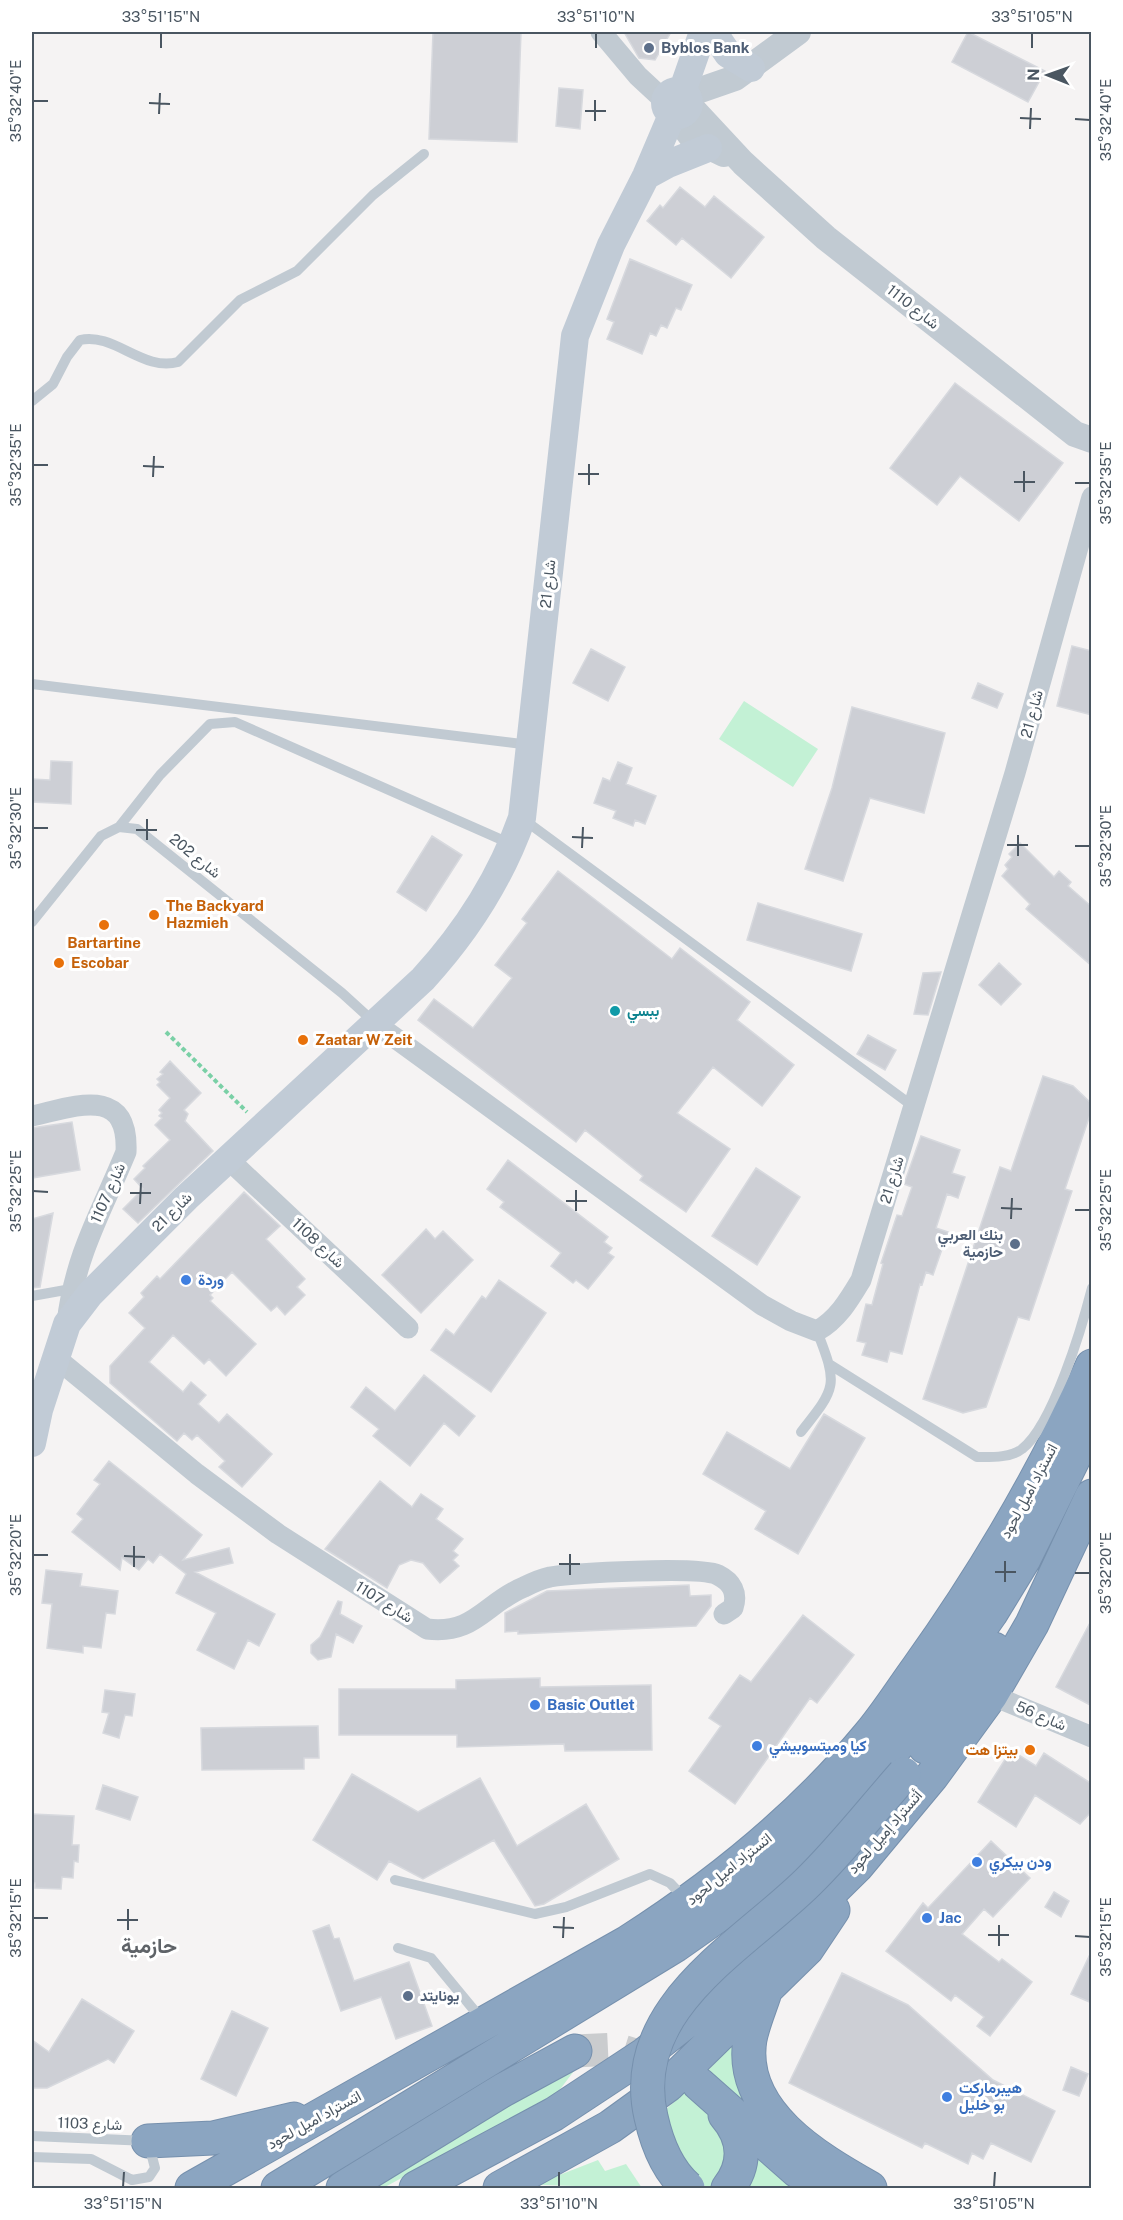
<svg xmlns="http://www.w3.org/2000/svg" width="1123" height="2220" font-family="'Public Sans',Vazirmatn,sans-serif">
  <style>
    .green { fill: #c3f1d5 }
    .building { fill: #cdcfd5; stroke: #d7d9de; stroke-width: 1.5 }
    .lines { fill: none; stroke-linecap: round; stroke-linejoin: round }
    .motorway-tunnel { stroke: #caccce; stroke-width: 33; stroke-dasharray: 33 16; stroke-linecap: butt }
    .motorway-casing { stroke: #7690ad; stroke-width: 35 }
    .path { stroke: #7ad0a6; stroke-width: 4; stroke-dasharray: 4.5 3; stroke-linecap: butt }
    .service { stroke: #c1cad2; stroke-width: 10 }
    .minor { stroke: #c1cad2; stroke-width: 21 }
    .tertiary { stroke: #c1cad2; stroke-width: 26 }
    .secondary { stroke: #c1cbd6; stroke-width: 28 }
    .motorway { stroke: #8ba5c1; stroke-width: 33 }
    .motorway-bridge-casing { stroke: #7690ad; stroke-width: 35; stroke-linecap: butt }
    .motorway-bridge { stroke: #8ba5c1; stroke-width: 33 }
    .ticks { fill: none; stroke: #4a5661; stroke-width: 2 }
    .service-dot { fill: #5c6f8a; stroke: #fff; stroke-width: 2 }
    .food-dot { fill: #e8710a; stroke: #fff; stroke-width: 2 }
    .culture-dot { fill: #0f9aa8; stroke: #fff; stroke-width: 2 }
    .shop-dot { fill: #3f7fe0; stroke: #fff; stroke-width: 2 }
    .labels { text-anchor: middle; stroke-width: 6; stroke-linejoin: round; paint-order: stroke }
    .service-label { font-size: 15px; font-weight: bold; fill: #4e5e75; stroke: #fff; text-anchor: start }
    .street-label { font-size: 15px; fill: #4a5661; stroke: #fff }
    .food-label { font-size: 15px; font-weight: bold; fill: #c56008; stroke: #fff; text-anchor: start }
    .culture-label { font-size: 15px; font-weight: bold; fill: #0d838f; stroke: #fff; text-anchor: start }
    .shop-label { font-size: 15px; font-weight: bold; fill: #366cbe; stroke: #fff; text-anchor: start }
    .district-label { font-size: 21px; font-weight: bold; fill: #5f6368; stroke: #fff }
    .neatline { fill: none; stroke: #4a5661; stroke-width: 2 }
    .ticks-label { font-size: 15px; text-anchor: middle; fill: #4a5661 }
  </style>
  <rect width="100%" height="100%" fill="#f5f3f3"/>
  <path class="green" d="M744 701 818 749 793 787 719 739Z
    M738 2037 772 2127 705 2074Z
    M577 2067 555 2096 383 2188H363Z
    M687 2090 736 2138 712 2188H707L685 2167 661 2114Z
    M753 2141 812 2188H739Z
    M598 2160 605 2171 626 2164 642 2188 542 2185 526 2188Z"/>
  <path class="building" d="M433 32H521L517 142 429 139Z
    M624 32H671L655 60 639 58Z
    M968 32 1045 71 1028 102 952 62Z
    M559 88 583 90 580 129 556 126Z
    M680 187 705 207 714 196 764 237 731 278 682 238 676 245 647 221 660 205 663 208Z
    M630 259 692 285 681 310 676 308 667 328 661 325 656 336 650 333 642 354 607 339 614 322 607 319Z
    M955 383 1063 463 1019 521 960 476 937 505 890 468Z
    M1072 646 1092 651V715L1057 706Z
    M591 649 625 667 608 701 573 683Z
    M978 683 1003 694 997 708 972 698Z
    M852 707 945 733 924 813 870 798 843 881 805 869 832 788Z
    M51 761 72 762 71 804 32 802V779L50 780Z
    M618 762 632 768 626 784 656 796 645 824 635 820 633 826 613 818 616 811 594 803 603 778 610 781Z
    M432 836 462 855 426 911 397 892Z
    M1020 843 1054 877 1059 871 1071 882 1068 886 1092 907V966L1026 909 1030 904 1002 876 1008 869 1005 865 1012 857 1009 854Z
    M558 871 672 959 680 948 750 1002 737 1020 794 1065 762 1106 713 1067 677 1113 730 1149 686 1212 640 1180 643 1176 585 1130 576 1142 418 1020 434 999 473 1028 512 978 495 965 527 923 522 919Z
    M758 903 862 934 851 971 747 940Z
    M999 963 1021 984 1001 1005 979 985Z
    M941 972 928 1015 914 1014 923 973Z
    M868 1035 896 1050 885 1070 857 1054Z
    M170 1061 201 1093 184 1110 188 1114 185 1121 213 1151 138 1223 123 1209 143 1189 134 1179 145 1168 143 1166 170 1140 155 1125 162 1118 159 1116 162 1113 159 1110 170 1098 157 1085 160 1082 157 1079 163 1074 160 1072Z
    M1043 1076 1073 1086 1092 1104V1109L1065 1189 1072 1191 1029 1320 1018 1317 986 1407 963 1413 923 1399 1000 1167 1011 1171Z
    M72 1122 80 1170 32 1178V1128Z
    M921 1136 960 1150 952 1173 965 1177 958 1198 947 1194 936 1228 948 1232 933 1275 926 1272 922 1285 920 1284 902 1354 890 1351 887 1362 862 1355 866 1343 857 1341 866 1304 872 1305 883 1264 881 1263 897 1215 902 1216 912 1187 904 1184Z
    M508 1160 608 1237 604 1242 612 1248 608 1253 614 1257 588 1289 576 1280 573 1283 551 1266 561 1253 500 1207 504 1202 487 1189Z
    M756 1168 800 1197 757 1265 712 1236Z
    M244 1192 280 1226 266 1239 305 1279 297 1287 305 1295 285 1315 277 1306 271 1311 232 1272 210 1295 213 1298 210 1301 256 1344 226 1376 209 1359 204 1364 173 1335 149 1362 183 1392 191 1382 206 1395 198 1404 219 1423 227 1414 272 1454 242 1487 219 1467 225 1461 197 1435 192 1440 184 1433 177 1441 110 1383V1366L145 1328 129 1313 144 1297 141 1293 157 1276 160 1279Z
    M53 1213 40 1287 32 1288V1219Z
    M426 1229 435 1239 443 1231 473 1260 421 1313 382 1275Z
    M499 1280 546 1313 491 1392 431 1350 446 1329 454 1335 482 1296 486 1299Z
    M424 1375 475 1416 459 1436 444 1423 410 1466 373 1436 379 1429 351 1407 366 1387 395 1411Z
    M824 1414 865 1438 798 1554 755 1529 766 1511 703 1474 727 1432 790 1469Z
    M109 1461 202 1535 183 1560 229 1548 233 1563 195 1572 275 1614 259 1646 248 1640 234 1669 197 1650 216 1613 176 1593 186 1574 160 1554 153 1563 148 1559 139 1570 122 1558 120 1570 72 1532 83 1519 77 1514 100 1484 94 1480Z
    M380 1481 412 1507 421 1494 443 1509 436 1519 463 1539 453 1551 458 1555 453 1560 459 1566 440 1583 423 1563 411 1560 399 1565 387 1588 325 1549Z
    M46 1570 82 1574 80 1586 118 1591 115 1614 106 1613 101 1648 83 1646V1653L47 1648 52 1604 42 1603Z
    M689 1585 690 1596 711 1595V1606L696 1626 518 1634V1631L505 1632V1613L547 1591Z
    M338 1601 342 1602 340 1614 362 1626 353 1643 336 1634 331 1657 318 1660 311 1653V1645L320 1637Z
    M803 1615 854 1655 817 1703 810 1698 735 1804 689 1771 721 1726 709 1718 740 1675 751 1682Z
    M1092 1619V1706L1056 1687Z
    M540 1678V1687L651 1685 652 1750 565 1751 564 1744 457 1747V1735H339V1689H456V1680Z
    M105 1690 135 1694 132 1716 125 1715 119 1738 103 1733 109 1713 102 1712Z
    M318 1726 319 1758H304V1769L202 1770 201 1728Z
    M1011 1750 1036 1766 1044 1753 1092 1784V1811L1080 1824 1035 1795 1016 1827 978 1802Z
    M352 1774 418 1812 480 1778 517 1846 586 1804 619 1859 544 1904 535 1906 494 1840 423 1879 389 1861 377 1880 313 1840Z
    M103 1785 138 1797 130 1820 96 1809Z
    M32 1814 74 1816 72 1845H79L78 1862 74 1861 73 1878 62 1877 61 1889 35 1888V1883H32Z
    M991 1841 1030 1878 993 1917 984 1909 962 1934 999 1962 1002 1959 1032 1982 990 2036 977 2026 984 2017 955 1995 951 2001 886 1951 923 1903 928 1908Z
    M1054 1892 1069 1901 1061 1917 1045 1907Z
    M329 1925 334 1939 339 1938 354 1981 409 1962 432 2026 396 2039 381 1997 341 2011 313 1931Z
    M1092 1950V2003L1071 1994Z
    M842 1973 908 2005 993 2080 1055 2111 1031 2162 991 2143 983 2159 972 2153 968 2164 925 2143 922 2148 789 2083Z
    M82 1999 134 2031 114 2063 108 2059 47 2088H32V2040L49 2052Z
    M232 2011 268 2028 236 2096 201 2079Z
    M1071 2067 1088 2074 1079 2096 1063 2090Z"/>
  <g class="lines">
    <path class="motorway-tunnel" d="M575 2051 616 2049 663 2064"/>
    <g class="motorway-casing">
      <path id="motorway" d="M925 1747 994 1649
        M764 1995C759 2010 753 2024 750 2039 738 2112 817 2158 870 2188
        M699 2084 796 2170 822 2188
        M725 2115C745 2138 747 2164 728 2188
        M148 2141 213 2138 294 2119
        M192 2188 628 1942C717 1885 801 1817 869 1735 886 1715 901 1691 917 1669 985 1574 1044 1474 1092 1366
        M278 2188 676 1945 740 1900 801 1848 873 1775 905 1736 991 1613 1024 1559 1092 1421
        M343 2188 503 2090 575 2051
        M416 2188 554 2114 645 2054 726 1990 791 1931 857 1866 932 1776 991 1695 1032 1624 1092 1496
        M500 2188 610 2127 668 2085 807 1949 833 1910"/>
    </g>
    <path class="path" d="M166 1032 247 1112"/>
    <path class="service" d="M32 401 53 384 67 357 80 340C114 332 143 372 178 362L240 300 297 271 373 195 424 154
      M32 684 530 745
      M523 819 914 1107
      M119 827 160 775 210 724 235 722 511 844
      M32 922 101 836 119 827 137 829 342 993 375 1023
      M32 1296 71 1289
      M829 1364 977 1457C990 1457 1011 1458 1022 1449 1053 1425 1082 1327 1092 1288
      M801 1432C837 1387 838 1385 817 1331
      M395 1880 535 1914 566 1907 650 1874 670 1883 686 1900
      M398 1948 431 1958 483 2021
      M32 2136 148 2141 155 2168 149 2177 132 2180 91 2159 32 2157"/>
    <path class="minor" d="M601 32 638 76 665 101
      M376 1024 762 1305 791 1321 817 1331C838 1319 849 1300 861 1280L1015 773 1092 497
      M32 1116C73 1107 129 1084 126 1152 101 1213 75 1255 67 1323
      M228 1159 408 1328
      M56 1358 197 1474 278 1534 427 1629C475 1635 485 1603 524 1587 532 1583 541 1579 550 1577 574 1573 700 1566 718 1575 732 1582 738 1593 733 1608L724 1614
      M991 1695 1092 1737"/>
    <path class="tertiary" d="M686 95 735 78 798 32
      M689 105 743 163 826 238 1075 434 1092 440
      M675 115 693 139 724 154"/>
    <path class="secondary" d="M713 32 728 54 751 68
      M665 103a12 12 0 1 1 24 0a12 12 0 1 1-24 0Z
      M682 92 703 32
      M646 176 668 164 708 148
      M32 1443 39 1410 67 1324 90 1294 186 1198 423 979C467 931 500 880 522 818L575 336 611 245 646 176 672 115"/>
    <use href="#motorway" class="motorway"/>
    <g class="motorway-bridge-casing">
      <path id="motorway-bridge" d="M688 2188C668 2171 657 2144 651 2117 626 2008 741 1948 808 1882 842 1849 872 1810 904 1774"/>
    </g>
    <use href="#motorway-bridge" class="motorway-bridge"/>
  </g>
  <path class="ticks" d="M161 48V33M596 48V33M1032 48V33M33 101H48M149 103 170 104M585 111H606M159 114 160 93M1020 118 1041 119M1075 119 1090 120M595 121V100M1030 129 1031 108M33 465H48M143 466 164 467M578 474H599M153 477 154 456M1014 482H1035M1075 483H1090M589 485V464M1024 492V471M33 828H48M136 830H157M572 837 593 838M147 840V819M1007 845H1028M1075 846H1090M582 848 583 827M1018 856V835M33 1191 48 1192M130 1193H151M566 1201H587M140 1204 141 1183M1001 1208 1022 1209M1075 1210H1090M576 1211V1190M1011 1219 1012 1198M33 1555H48M124 1556 145 1557M559 1564H580M134 1567V1546M995 1572H1016M1075 1573H1090M570 1575V1554M1005 1582V1561M33 1918H48M117 1920H138M553 1927 574 1928M128 1930V1909M988 1935H1009M1075 1936 1090 1937M563 1938 564 1917M999 1946V1925M123 2187 124 2172M559 2187V2172M994 2187 995 2172"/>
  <g class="service-dot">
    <circle cx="649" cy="48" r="6"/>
    <circle cx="1015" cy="1244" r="6"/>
    <circle cx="408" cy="1996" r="6"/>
  </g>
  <g class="food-dot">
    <circle cx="154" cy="915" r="6"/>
    <circle cx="104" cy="925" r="6"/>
    <circle cx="59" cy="963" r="6"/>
    <circle cx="303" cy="1040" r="6"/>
    <circle cx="1030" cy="1750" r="6"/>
  </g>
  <circle class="culture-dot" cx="615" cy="1011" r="6"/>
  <g class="shop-dot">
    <circle cx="186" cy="1280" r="6"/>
    <circle cx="535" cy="1705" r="6"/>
    <circle cx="757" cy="1746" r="6"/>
    <circle cx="977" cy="1862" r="6"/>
    <circle cx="927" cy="1918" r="6"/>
    <circle cx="947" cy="2097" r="6"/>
  </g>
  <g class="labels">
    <g class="service-label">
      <text x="661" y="53">Byblos Bank</text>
      <text x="1003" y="1240" text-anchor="end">بنك العربي<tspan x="1003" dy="17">حازمية</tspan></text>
      <text x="420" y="2001">يونايتد</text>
    </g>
    <g class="street-label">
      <text transform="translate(913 307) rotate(38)" y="5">شارع 1110</text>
      <text transform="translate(548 584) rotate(-84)" y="5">شارع 21</text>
      <text transform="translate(1032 714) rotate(-75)" y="5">شارع 21</text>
      <text transform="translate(195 856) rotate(39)" y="5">شارع 202</text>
      <text transform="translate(892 1180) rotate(-73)" y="5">شارع 21</text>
      <text transform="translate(108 1193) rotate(-66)" y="5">شارع 1107</text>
      <text transform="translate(172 1212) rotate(-45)" y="5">شارع 21</text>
      <text transform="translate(318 1243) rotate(43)" y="5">شارع 1108</text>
      <text transform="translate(1029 1491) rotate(-62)" y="5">اتستراد اميل لحود</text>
      <text transform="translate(384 1602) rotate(32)" y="5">شارع 1107</text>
      <text transform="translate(1041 1716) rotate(23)" y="5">شارع 56</text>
      <text transform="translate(885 1832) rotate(-49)" y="5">أتستراد إميل لحود</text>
      <text transform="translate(729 1869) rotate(-39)" y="5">اتستراد اميل لحود</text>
      <text transform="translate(314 2120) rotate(-29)" y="5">اتستراد اميل لحود</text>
      <text transform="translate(90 2124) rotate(2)" y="5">شارع 1103</text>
    </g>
    <g class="food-label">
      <text x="166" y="911">The Backyard<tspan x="166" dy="17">Hazmieh</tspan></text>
      <text x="104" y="948" text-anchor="middle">Bartartine</text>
      <text x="71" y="968">Escobar</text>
      <text x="315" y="1045">Zaatar W Zeit</text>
      <text x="1018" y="1755" text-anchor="end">بيتزا هت</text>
    </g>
    <g class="culture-label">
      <text x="627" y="1016">ببسي</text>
    </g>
    <g class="shop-label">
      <text x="198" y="1285">وردة</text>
      <text x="547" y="1710">Basic Outlet</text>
      <text x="769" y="1751">كيا وميتسوبيشي</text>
      <text x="989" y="1867">ودن بيكري</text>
      <text x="939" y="1923">Jac</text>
      <text x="959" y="2093">هيبرماركت<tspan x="959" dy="17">بو خليل</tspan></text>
    </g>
    <g class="district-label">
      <text x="149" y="1953">حازمية</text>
    </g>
  </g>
  <rect width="1123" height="2220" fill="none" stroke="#ffffff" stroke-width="66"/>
  <g transform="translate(1048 75) rotate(271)" stroke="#ffffff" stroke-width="4.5" paint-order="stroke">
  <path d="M0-4.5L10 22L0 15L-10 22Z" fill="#4a5661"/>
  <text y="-9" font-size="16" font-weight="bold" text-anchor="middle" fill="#4a5661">N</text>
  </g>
  <rect x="33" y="33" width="1057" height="2154" class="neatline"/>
  <g class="ticks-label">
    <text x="161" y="22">33°51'15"N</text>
    <text x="596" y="22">33°51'10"N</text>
    <text x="1032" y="22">33°51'05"N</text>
    <text transform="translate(16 101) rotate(-90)" y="5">35°32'40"E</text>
    <text transform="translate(1106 120) rotate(-90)" y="5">35°32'40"E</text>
    <text transform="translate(16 465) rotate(-90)" y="5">35°32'35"E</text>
    <text transform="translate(1106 483) rotate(-90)" y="5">35°32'35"E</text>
    <text transform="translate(16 828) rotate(-90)" y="5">35°32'30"E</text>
    <text transform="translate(1106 846) rotate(-90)" y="5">35°32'30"E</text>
    <text transform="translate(16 1191) rotate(-90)" y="5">35°32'25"E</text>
    <text transform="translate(1106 1210) rotate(-90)" y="5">35°32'25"E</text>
    <text transform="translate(16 1555) rotate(-90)" y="5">35°32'20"E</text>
    <text transform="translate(1106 1573) rotate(-90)" y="5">35°32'20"E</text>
    <text transform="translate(16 1918) rotate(-90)" y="5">35°32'15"E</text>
    <text transform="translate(1106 1937) rotate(-90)" y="5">35°32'15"E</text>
    <text x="123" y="2209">33°51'15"N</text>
    <text x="559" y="2209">33°51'10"N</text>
    <text x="994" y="2209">33°51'05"N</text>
  </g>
</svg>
